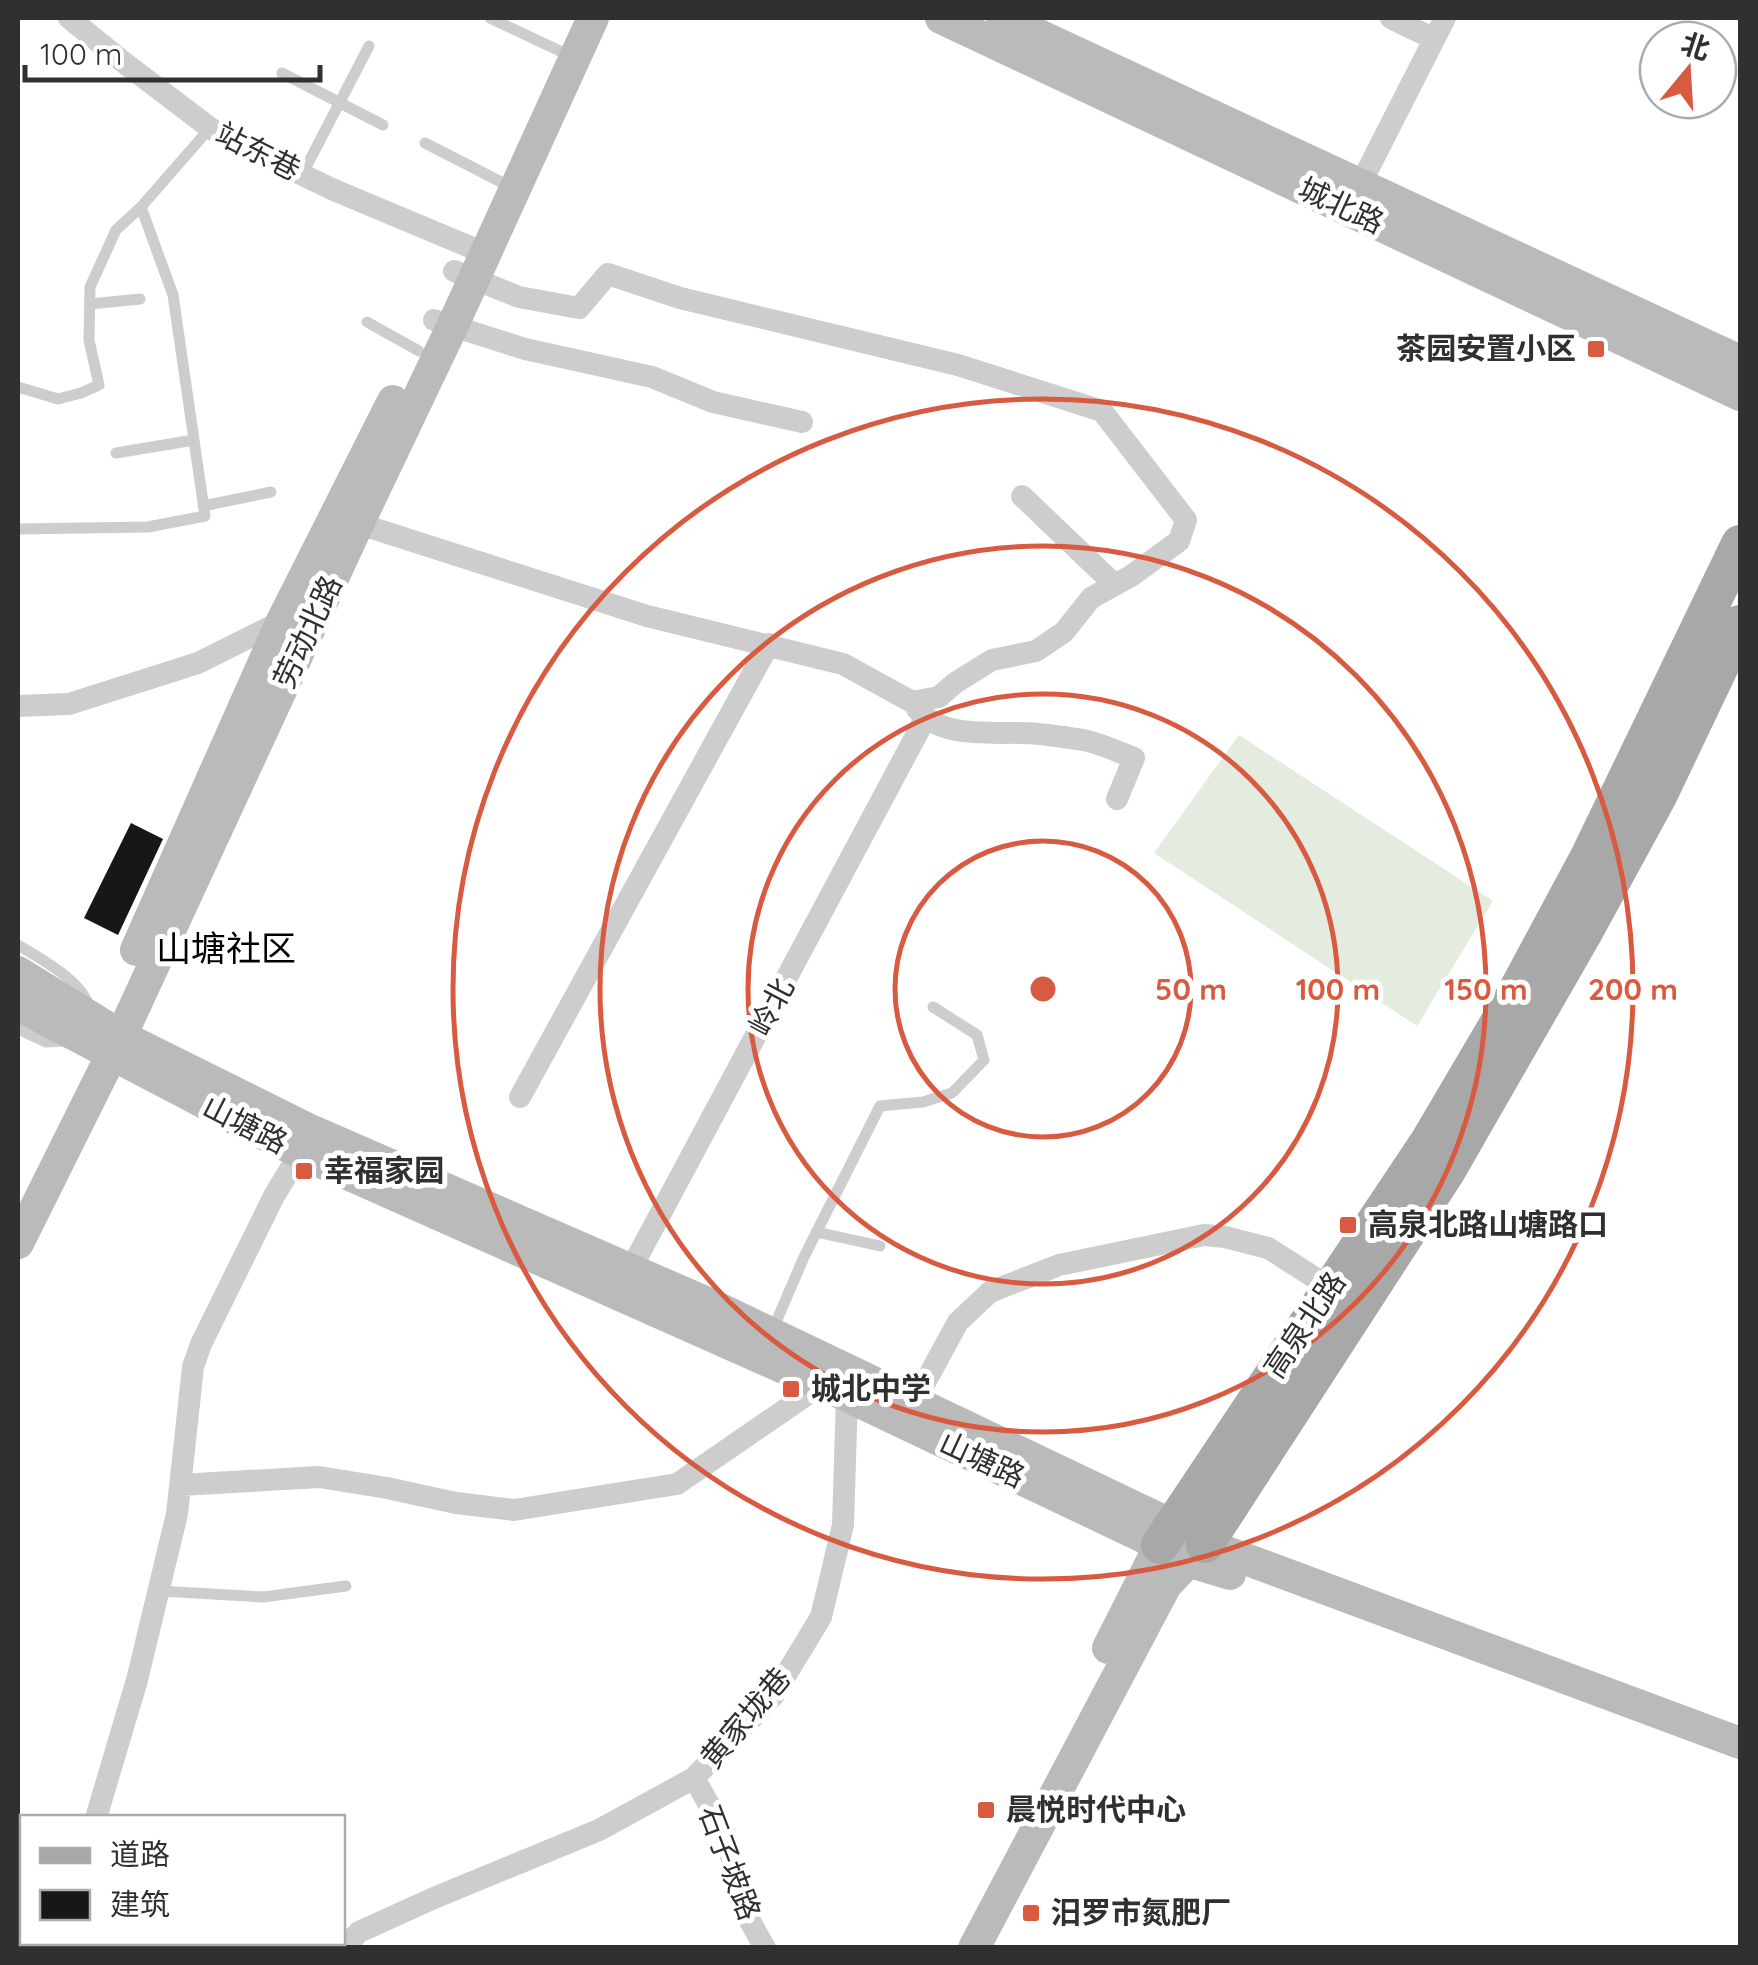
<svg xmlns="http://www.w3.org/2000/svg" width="1758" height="1965" font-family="Quicksand,'Noto Sans SC',sans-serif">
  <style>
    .pitch { fill: #e3ecdf }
    .building { fill: #171717 }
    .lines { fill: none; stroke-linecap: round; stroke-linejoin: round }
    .lane { stroke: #cdcdcd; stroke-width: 11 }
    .street { stroke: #cdcdcd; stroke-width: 22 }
    .secondary { stroke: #bababa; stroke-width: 32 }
    .primary { stroke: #a8a8a8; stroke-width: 38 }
    .ring { fill: none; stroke: #d85a40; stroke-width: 5 }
    .poi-dot { fill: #d85a40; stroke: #fff; stroke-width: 4 }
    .labels { text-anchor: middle; stroke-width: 10; stroke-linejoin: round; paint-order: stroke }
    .street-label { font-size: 30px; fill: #303030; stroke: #fff }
    .poi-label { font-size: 30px; font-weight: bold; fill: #303030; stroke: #fff; text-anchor: start }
    .quarter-label { font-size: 35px; fill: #000; stroke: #fff }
    .centre { fill: #d85a40; stroke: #fff; stroke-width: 5 }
    .ring-label { font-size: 30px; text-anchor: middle; font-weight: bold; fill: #d85a40; stroke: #fff; stroke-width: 10; stroke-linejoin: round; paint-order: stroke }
  </style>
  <rect width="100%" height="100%" fill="#fff"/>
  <path class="pitch" d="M1239 735 1493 901 1417 1026 1154 853Z"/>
  <path class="building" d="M131 823 163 839 118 935 84 918Z"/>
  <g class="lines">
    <path class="lane" d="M490 18 560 51
      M282 73 383 125
      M425 143 503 183
      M302 175 369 46
      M90 304 140 299
      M367 322 419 351
      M18 387 58 399 81 393 99 385 89 340 90 287 116 230 141 207 210 128
      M116 453 194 440
      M203 506 271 492
      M18 529 148 527 205 516 173 295 141 207
      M18 945C40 958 84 982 89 1008
      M18 1029 46 1042 65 1041
      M816 1232 880 1246
      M773 1329 804 1257 880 1106 923 1102 952 1093 984 1060 977 1035 933 1007
      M159 1591 263 1597 346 1586"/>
    <path class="street" d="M69 18 122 61 210 128 232 141 334 190 470 247
      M1391 18 1434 39
      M1360 185 1445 18
      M434 320 525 349 652 377 713 402 802 422
      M1022 496 1115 585
      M347 520 647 616 843 664 912 702 939 697 955 683 992 660 1036 651 1064 632 1091 598 1131 576 1179 541 1186 520 1102 411 958 365 680 298 608 274 579 308 519 297 454 271
      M18 706 69 704 198 663 282 621
      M917 709C941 738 987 732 1020 733 1041 733 1063 737 1083 740 1100 743 1118 752 1134 758L1117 799
      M520 1097 769 644
      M625 1280 925 719
      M915 1401 958 1322 990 1292 1059 1265 1204 1235 1225 1237 1268 1248 1331 1288
      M180 1485 319 1477 387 1488 456 1503 514 1510 677 1484 821 1385
      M694 1778 725 1833 746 1914 765 1948
      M96 1818 137 1680 177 1514 193 1367 201 1344 274 1196 300 1153
      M18 1862 22 1863
      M246 1942 250 1948
      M344 1948 359 1932 434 1898 599 1830 694 1778 773 1696 821 1617 843 1525 847 1396"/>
    <path class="secondary" d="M941 18 1740 395
      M1002 18 1740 361
      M136 950 282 621 393 401
      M18 972 121 1036 310 1130 712 1305 1172 1525 1205 1544 1740 1743
      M18 1005 300 1153 847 1396 1160 1545 1187 1561 1230 1574
      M18 1243 121 1036 358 524 452 327 593 18
      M1108 1648 1160 1545
      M974 1948 1166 1585 1202 1547"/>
    <path class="primary" d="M1205 1544 1446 1172 1585 930 1658 796 1740 624
      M1160 1545 1430 1140 1510 1004 1589 857 1740 544"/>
  </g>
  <g class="ring">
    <circle cx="1043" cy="989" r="148"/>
    <circle cx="1043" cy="989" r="295"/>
    <circle cx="1043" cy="989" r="443"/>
    <circle cx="1043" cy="989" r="590"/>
  </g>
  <g class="poi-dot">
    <rect x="1586" y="339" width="20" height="20" rx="5"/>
    <rect x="294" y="1161" width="20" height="20" rx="5"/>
    <rect x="1338" y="1215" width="20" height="20" rx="5"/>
    <rect x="781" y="1379" width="20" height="20" rx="5"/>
    <rect x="976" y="1800" width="20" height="20" rx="5"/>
    <rect x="1021" y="1903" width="20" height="20" rx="5"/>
  </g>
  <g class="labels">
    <g class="street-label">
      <text transform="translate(258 152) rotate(27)" y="10">站东巷</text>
      <text transform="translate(1341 206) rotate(25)" y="10">城北路</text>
      <text transform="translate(308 632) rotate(-65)" y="10">劳动北路</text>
      <text transform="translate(772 1007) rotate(-62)" y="10">岭北</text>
      <text transform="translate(245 1125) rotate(27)" y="10">山塘路</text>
      <text transform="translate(1305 1325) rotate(-56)" y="10">高泉北路</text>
      <text transform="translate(982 1460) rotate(25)" y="10">山塘路</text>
      <text transform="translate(746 1718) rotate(-50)" y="10">黄家垅巷</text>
      <text transform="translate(729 1863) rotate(69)" y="10">石子坡路</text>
    </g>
    <g class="poi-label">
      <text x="1576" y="359" text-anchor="end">茶园安置小区</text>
      <text x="324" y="1181">幸福家园</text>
      <text x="1368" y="1235">高泉北路山塘路口</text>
      <text x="811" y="1399">城北中学</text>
      <text x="1006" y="1820">晨悦时代中心</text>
      <text x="1051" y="1923">汨罗市氮肥厂</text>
    </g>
    <g class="quarter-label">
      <text x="226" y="961">山塘社区</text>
    </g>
  </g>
  <circle cx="1043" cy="989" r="15" class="centre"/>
  <g class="ring-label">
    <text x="1191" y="1000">50 m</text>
    <text x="1338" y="1000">100 m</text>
    <text x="1486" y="1000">150 m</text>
    <text x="1633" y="1000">200 m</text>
  </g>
  <rect width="1758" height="1965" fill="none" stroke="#303030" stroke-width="40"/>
  <rect x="20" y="1815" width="325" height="130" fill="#ffffff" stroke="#acacac" stroke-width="2.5"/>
  <rect x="40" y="1848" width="50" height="15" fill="#a8a8a8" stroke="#acacac" stroke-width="2.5"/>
  <text x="110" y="1865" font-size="30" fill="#303030">道路</text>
  <rect x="40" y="1890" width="50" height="30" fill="#171717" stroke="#acacac" stroke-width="2.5"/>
  <text x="110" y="1915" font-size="30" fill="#303030">建筑</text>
  <g transform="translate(1688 70) rotate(18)"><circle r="48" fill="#ffffff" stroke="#acacac" stroke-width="2.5"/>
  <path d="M0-8L18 38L0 25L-18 38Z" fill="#d85a40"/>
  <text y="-15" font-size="28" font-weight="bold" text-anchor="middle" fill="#303030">北</text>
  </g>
  <path d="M25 65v15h295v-15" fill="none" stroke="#303030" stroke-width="5"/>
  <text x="40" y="65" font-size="30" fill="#303030" stroke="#ffffff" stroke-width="8" paint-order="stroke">100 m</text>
</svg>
